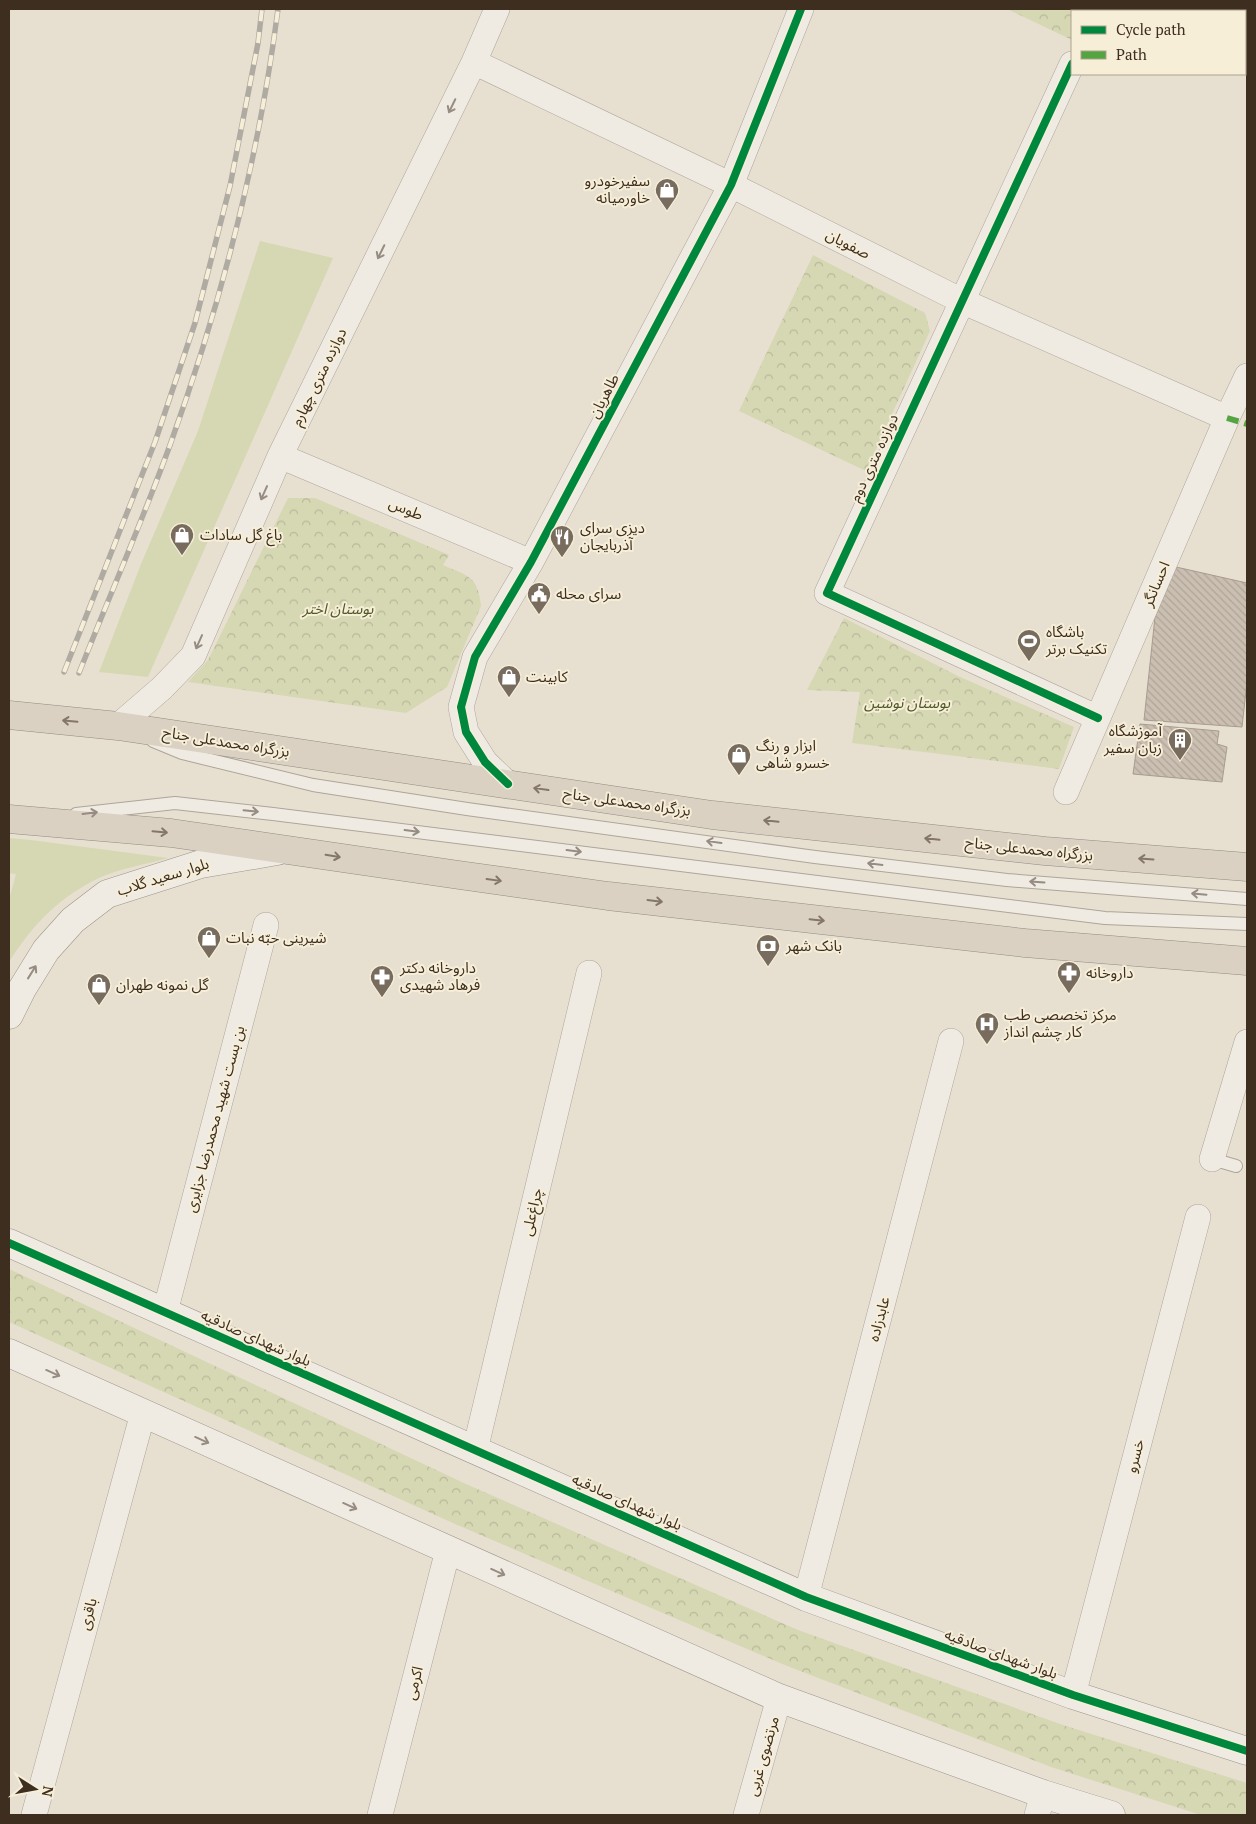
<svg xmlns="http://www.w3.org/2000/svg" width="1256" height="1824" font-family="'PT Serif','Noto Sans Arabic',serif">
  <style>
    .green { fill: #d6d7b3 }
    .forest { fill: url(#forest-crowns) }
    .building { fill: url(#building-back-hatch); stroke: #a89c90 }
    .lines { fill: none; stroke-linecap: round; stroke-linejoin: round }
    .lane-casing { stroke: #ada599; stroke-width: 14 }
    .street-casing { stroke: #ada599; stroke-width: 26 }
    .secondary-casing { stroke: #9c958a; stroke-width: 29 }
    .highway-casing { stroke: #928b80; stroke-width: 29 }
    .lane { stroke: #efebe3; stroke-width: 12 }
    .street { stroke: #efebe3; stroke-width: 25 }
    .secondary { stroke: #efebe3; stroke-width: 28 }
    .highway { stroke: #dad1c2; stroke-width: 28 }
    .rail-casing { stroke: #afaaa2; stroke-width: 5.5 }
    .rail { stroke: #f7eed8; stroke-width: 4; stroke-dasharray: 11; stroke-linecap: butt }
    .quiet { stroke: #54a441; stroke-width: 6; stroke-dasharray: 12 6; stroke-linecap: butt }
    .cycleway-casing { stroke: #f7eed8; stroke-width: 11 }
    .cycleway { stroke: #00873e; stroke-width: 8 }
    .oneway { stroke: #968c82 }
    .oneway2 { stroke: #847769 }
    .labels { text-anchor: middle; stroke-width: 4; stroke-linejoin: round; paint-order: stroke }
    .poi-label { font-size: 15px; fill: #3d2e20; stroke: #f7eed8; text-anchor: start }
    .street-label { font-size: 15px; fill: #3d2e20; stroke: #f7eed8 }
    .park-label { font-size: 15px; font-style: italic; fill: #4d5a26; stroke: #f7eed8 }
  </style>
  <defs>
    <pattern id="forest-crowns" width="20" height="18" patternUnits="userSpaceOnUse" patternTransform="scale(1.25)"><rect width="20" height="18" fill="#d6d7b3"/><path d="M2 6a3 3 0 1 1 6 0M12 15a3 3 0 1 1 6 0" fill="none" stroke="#b9b99a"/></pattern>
    <pattern id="building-back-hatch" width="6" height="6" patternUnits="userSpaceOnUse" patternTransform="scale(1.25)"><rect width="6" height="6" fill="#cbbfb2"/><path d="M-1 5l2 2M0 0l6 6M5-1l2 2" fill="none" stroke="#afa499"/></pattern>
  </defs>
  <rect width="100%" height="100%" fill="#e7e0d1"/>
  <path class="green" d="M260 241 333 258 148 677 99 672 141 564 198 431Z
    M9 838 31 840 168 858C147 864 119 869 101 877 59 897 34 923 9 962V900L16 874 9 873Z"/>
  <path class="forest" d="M1007 9H1086L1085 11H1072V40Z
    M813 255 925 313 930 331 866 471 739 411Z
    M288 498H315L449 555 443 565C468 576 478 576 481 606L447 687 406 713 188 682 208 660Z
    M844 618 958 676 1074 727 1059 769 852 743 860 692 807 690Z
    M9 1269 466 1484 798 1630 1063 1725 1247 1783V1815H1201L1051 1767 787 1666 455 1524 9 1322Z"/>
  <path class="building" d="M1176 567 1247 583V682L1242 727 1144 720 1155 617Z
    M1140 724 1219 731 1217 744 1227 747 1222 782 1133 774Z"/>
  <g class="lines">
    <g class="lane-casing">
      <path id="lane" d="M153 741 182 753 313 785 467 809 815 857 1007 880 1247 899
        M76 814 175 803 273 814 1105 918 1247 924
        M1212 1159 1236 1166"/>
    </g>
    <g class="street-casing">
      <path id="street" d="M1097 11 1098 9
        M474 62 731 185 962 301 1227 418
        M1072 64 827 593 1098 718
        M280 456 531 562
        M118 726 162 688 193 656 280 456 474 62 497 9
        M508 784 485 762 466 732 461 707 475 657 531 562 731 185 801 9
        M1066 792 1227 418 1247 376
        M1212 1159 1247 1042
        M165 1312 266 925
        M475 1450 589 973
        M806 1597 951 1041
        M1073 1695 1198 1217
        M34 1815 143 1413
        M380 1815 448 1550
        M746 1815 779 1698
        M1037 1815 1043 1794"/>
    </g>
    <g class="secondary-casing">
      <path id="secondary" d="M9 1015 22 989 46 950 73 920 107 894 201 864 277 851
        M9 1243 806 1597 1073 1695 1247 1751
        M9 1353 779 1698 1043 1794 1111 1815"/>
    </g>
    <g class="highway-casing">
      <path id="highway" d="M9 715 118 726 712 815 1045 851 1247 867
        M9 819 171 833 459 875 608 896 741 911 1025 943 1247 961"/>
    </g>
    <use href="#lane" class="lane"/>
    <use href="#street" class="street"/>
    <use href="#secondary" class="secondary"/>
    <use href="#highway" class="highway"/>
    <g class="rail-casing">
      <path id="rail" d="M64 672 155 442 195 323 230 186 258 43 262 9
        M79 673C109 597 142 522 170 445 221 304 259 157 278 9"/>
    </g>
    <use href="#rail" class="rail"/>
    <path class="quiet" d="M1227 418 1247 424"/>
    <g class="cycleway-casing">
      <path id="cycleway" d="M1072 64 827 593 1098 718
        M508 784 485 762 466 732 461 707 475 657 531 562 731 185 801 9
        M9 1243 806 1597 1073 1695 1247 1751"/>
    </g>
    <use href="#cycleway" class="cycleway"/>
  </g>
  <defs><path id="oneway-shaft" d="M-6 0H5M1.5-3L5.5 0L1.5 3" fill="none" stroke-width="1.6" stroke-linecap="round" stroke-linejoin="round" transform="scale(1.25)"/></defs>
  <g class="oneway">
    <use href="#oneway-shaft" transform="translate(452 106) rotate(116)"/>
    <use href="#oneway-shaft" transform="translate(381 252) rotate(116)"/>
    <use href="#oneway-shaft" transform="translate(264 493) rotate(114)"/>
    <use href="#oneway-shaft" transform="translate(199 642) rotate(114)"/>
    <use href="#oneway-shaft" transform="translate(251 811) rotate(6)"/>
    <use href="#oneway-shaft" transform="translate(90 813) rotate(-7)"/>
    <use href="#oneway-shaft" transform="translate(412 831) rotate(7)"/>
    <use href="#oneway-shaft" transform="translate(714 842) rotate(-172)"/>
    <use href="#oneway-shaft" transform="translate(574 851) rotate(7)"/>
    <use href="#oneway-shaft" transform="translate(875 864) rotate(-173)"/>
    <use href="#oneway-shaft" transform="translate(1037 882) rotate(-176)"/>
    <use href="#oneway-shaft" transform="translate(1199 894) rotate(-175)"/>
    <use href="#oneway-shaft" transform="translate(32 972) rotate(-58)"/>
    <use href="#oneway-shaft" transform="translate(53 1373) rotate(24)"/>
    <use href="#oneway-shaft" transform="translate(202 1440) rotate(24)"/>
    <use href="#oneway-shaft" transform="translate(350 1506) rotate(24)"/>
    <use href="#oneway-shaft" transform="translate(498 1572) rotate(24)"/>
  </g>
  <g class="oneway2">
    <use href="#oneway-shaft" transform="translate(70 721) rotate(-175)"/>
    <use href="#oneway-shaft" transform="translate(541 789) rotate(-172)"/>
    <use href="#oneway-shaft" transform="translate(771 821) rotate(-174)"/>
    <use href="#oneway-shaft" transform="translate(160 832) rotate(5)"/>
    <use href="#oneway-shaft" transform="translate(932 839) rotate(-174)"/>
    <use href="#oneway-shaft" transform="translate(333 856) rotate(9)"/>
    <use href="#oneway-shaft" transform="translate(1146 859) rotate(-176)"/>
    <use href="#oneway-shaft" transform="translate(494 880) rotate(8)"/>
    <use href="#oneway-shaft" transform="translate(655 901) rotate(7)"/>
    <use href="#oneway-shaft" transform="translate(817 920) rotate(6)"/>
  </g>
  <defs>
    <g id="shop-pin" transform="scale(1.25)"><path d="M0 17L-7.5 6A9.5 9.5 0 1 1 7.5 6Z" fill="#786c5e" stroke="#f7eed8"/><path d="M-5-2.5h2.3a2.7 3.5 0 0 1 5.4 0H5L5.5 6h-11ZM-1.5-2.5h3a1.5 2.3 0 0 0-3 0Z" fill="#fff"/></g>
    <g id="restaurant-pin" transform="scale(1.25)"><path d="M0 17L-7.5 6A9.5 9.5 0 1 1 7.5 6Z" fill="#786c5e" stroke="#f7eed8"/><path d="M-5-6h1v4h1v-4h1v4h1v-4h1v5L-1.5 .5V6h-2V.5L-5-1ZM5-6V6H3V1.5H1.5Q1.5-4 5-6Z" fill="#fff"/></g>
    <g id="civic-pin" transform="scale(1.25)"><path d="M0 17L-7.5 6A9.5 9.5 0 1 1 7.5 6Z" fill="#786c5e" stroke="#f7eed8"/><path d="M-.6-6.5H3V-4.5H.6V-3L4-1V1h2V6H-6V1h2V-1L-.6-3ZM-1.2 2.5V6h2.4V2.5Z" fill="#fff"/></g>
    <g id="stadium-pin" transform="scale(1.25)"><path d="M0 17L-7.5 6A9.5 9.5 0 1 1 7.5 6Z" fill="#786c5e" stroke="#f7eed8"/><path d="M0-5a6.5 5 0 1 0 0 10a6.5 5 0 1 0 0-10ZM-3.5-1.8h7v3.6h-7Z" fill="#fff"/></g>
    <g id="building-pin" transform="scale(1.25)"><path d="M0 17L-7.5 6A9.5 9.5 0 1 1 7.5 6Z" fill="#786c5e" stroke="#f7eed8"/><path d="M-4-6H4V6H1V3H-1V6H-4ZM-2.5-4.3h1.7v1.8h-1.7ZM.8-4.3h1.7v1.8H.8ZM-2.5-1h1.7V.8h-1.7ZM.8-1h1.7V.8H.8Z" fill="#fff"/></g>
    <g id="bank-pin" transform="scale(1.25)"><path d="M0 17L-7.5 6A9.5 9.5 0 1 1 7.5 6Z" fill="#786c5e" stroke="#f7eed8"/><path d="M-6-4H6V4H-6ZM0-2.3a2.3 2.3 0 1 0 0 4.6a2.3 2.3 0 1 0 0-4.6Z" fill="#fff"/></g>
    <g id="pharmacy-pin" transform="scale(1.25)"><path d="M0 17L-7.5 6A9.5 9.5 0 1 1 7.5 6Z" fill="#786c5e" stroke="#f7eed8"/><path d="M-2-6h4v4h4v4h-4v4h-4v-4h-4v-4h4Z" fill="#fff"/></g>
    <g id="hospital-pin" transform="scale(1.25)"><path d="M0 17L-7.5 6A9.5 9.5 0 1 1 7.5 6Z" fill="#786c5e" stroke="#f7eed8"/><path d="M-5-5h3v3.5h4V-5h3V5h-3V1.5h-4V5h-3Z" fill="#fff"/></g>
  </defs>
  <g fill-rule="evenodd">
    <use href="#shop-pin" x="667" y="190"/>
    <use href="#shop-pin" x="182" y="535"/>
    <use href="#restaurant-pin" x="562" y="537"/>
    <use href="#civic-pin" x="539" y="594"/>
    <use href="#stadium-pin" x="1029" y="641"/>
    <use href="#shop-pin" x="509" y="677"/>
    <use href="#building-pin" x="1180" y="740"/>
    <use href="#shop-pin" x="739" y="755"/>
    <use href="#shop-pin" x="209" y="938"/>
    <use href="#bank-pin" x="768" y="946"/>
    <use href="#pharmacy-pin" x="1069" y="973"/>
    <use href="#pharmacy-pin" x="382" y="977"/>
    <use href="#shop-pin" x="99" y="985"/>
    <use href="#hospital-pin" x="987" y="1024"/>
  </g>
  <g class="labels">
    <g class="poi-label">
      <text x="650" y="186" text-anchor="end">سفیرخودرو<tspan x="650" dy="17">خاورمیانه</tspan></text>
      <text x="580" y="533">دیزی سرای<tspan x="580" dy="17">آذربایجان</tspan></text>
      <text x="200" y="540">باغ گل سادات</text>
      <text x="556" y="599">سرای محله</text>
      <text x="1046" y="637">باشگاه<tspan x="1046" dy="17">تکنیک برتر</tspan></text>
      <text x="526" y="682">کابینت</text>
      <text x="1162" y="736" text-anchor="end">آموزشگاه<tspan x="1162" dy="17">زبان سفیر</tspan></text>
      <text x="756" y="751">ابزار و رنگ<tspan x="756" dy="17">خسرو شاهی</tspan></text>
      <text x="226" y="943">شیرینی حبّه نبات</text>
      <text x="786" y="951">بانک شهر</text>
      <text x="400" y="973">داروخانه دکتر<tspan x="400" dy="17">فرهاد شهیدی</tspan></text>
      <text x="1086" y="978">داروخانه</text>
      <text x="116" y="990">گل نمونه طهران</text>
      <text x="1004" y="1020">مرکز تخصصی طب<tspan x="1004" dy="17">کار چشم انداز</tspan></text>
    </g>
    <g class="street-label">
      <text transform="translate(848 244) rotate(27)" y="5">صفویان</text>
      <text transform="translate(319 377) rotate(-64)" y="5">دوازده متری چهارم</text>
      <text transform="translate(604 396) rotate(-62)" y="5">طاهریان</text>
      <text transform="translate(874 458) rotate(-65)" y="5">دوازده متری دوم</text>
      <text transform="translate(406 509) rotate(23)" y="5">طوس</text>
      <text transform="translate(1156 584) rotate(-67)" y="5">احسانگر</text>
      <text transform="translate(226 742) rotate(9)" y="5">بزرگراه محمدعلی جناح</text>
      <text transform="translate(627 802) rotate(8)" y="5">بزرگراه محمدعلی جناح</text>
      <text transform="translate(1029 849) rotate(6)" y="5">بزرگراه محمدعلی جناح</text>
      <text transform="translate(163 877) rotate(-17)" y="5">بلوار سعید گلاب</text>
      <text transform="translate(215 1119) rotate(-75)" y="5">بن بست شهید محمدرضا جزایری</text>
      <text transform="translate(532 1212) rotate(-77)" y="5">چراغ‌علی</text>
      <text transform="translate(879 1319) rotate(-75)" y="5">عابدزاده</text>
      <text transform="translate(256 1338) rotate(24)" y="5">بلوار شهدای صادقیه</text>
      <text transform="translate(1135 1456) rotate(-75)" y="5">خسرو</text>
      <text transform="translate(627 1502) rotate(24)" y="5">بلوار شهدای صادقیه</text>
      <text transform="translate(88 1614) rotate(-75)" y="5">باقری</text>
      <text transform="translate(1001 1654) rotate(20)" y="5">بلوار شهدای صادقیه</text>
      <text transform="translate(414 1683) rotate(-76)" y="5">اکرمی</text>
      <text transform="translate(763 1756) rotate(-74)" y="5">مرتضوی غربی</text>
    </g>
    <g class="park-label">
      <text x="338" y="614">بوستان اختر</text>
      <text x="907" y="708">بوستان نوشین</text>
    </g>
  </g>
  <rect width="1256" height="1824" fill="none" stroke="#3d2e20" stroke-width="20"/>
  <rect x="1071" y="10" width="175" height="65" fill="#f7eed8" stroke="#ada18e"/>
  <rect x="1081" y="26" width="25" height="8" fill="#00873e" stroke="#ada18e"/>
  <text x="1116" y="35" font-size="15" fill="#3d2e20">Cycle path</text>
  <rect x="1081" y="51" width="25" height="8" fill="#54a441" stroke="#ada18e"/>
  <text x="1116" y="60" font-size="15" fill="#3d2e20">Path</text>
  <g transform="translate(35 1789) rotate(101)" stroke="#f7eed8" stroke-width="4" paint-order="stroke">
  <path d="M0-4L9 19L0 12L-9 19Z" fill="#3d2e20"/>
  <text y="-8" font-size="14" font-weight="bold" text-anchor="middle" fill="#3d2e20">N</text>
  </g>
</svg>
